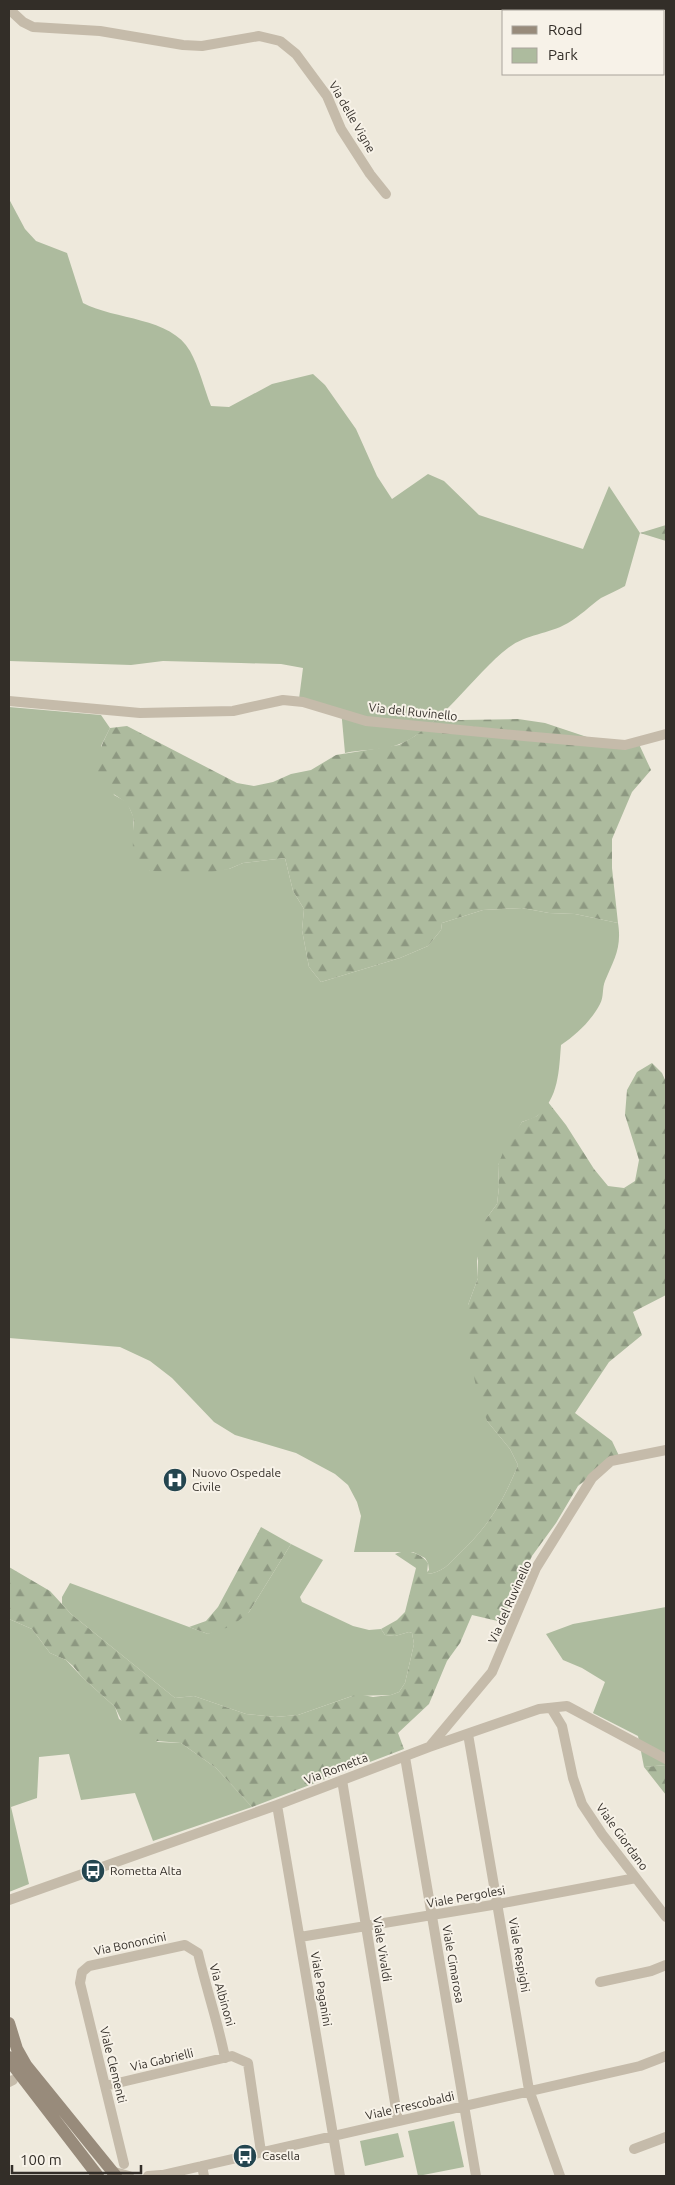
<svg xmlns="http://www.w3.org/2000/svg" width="675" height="2185" font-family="Ubuntu,sans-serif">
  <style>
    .green { fill: #adbb9e }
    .forest { fill: url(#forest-firs) }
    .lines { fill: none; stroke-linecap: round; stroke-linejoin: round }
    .street { stroke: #c5bbaa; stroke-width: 10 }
    .secondary { stroke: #988b7b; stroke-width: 12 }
    .labels { text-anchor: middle; stroke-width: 4; stroke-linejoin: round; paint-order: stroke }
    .street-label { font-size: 12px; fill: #332e28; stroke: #f7f2e8 }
    .poi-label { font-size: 12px; fill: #332e28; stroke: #f7f2e8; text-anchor: start }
  </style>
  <defs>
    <pattern id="forest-firs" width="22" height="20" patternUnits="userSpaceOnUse" patternTransform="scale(1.25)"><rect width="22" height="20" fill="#adbb9e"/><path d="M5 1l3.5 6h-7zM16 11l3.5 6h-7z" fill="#8d9881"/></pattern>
  </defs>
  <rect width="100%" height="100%" fill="#eee9dc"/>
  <path class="green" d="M9 199 25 229 36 241 67 253 83 303C115 320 171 317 190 351 199 367 204 388 211 406L229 407 272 384 313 374 325 385 356 429 377 476 392 499 428 474 444 481 479 515 583 549 609 486 640 533 625 586C618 590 609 594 601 598 590 606 580 616 568 623 547 635 528 633 508 648 475 673 435 733 397 745 380 751 362 749 345 753L341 709 299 699 303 668 281 664 241 663 163 661 131 665 9 661Z
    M9 707 101 715 110 728 101 746 114 795 127 802 133 816 134 831 150 871 229 869 243 863 285 858 293 891 304 909 302 930 309 967 321 982 400 958 428 946 441 930 442 923 483 910 522 908 549 913 575 914 618 923C622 948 614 959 605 981 602 988 604 997 600 1004 591 1021 576 1035 561 1045 559 1069 559 1099 537 1116 533 1119 526 1120 522 1122L498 1165 499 1187 497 1204 486 1219 477 1261 478 1278 468 1305 487 1421 510 1449 518 1465C503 1502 488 1527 459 1554 449 1564 442 1573 427 1574L426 1573 429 1570 428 1563 425 1558 413 1552H354L361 1516 357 1502 348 1485 335 1474 296 1453 235 1435 214 1422 172 1378 150 1361 120 1347 9 1338Z
    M291 1544 323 1560 300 1597 302 1602 353 1626 369 1630 381 1629 385 1635 395 1636 409 1632 412 1633 414 1644 405 1683 399 1692 391 1695 352 1696 298 1715 275 1717 246 1714 194 1696 175 1698 71 1614 62 1604V1597L70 1583 208 1634 249 1612Z
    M666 1607V1765L644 1767 638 1736 593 1713 605 1682 582 1668 563 1660 546 1634 573 1624Z
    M9 1619 32 1629 50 1653 66 1660 82 1677 115 1707 119 1719 158 1742 181 1743 216 1768 252 1807 153 1841 135 1793 81 1800 69 1754 39 1757 37 1798 11 1807 29 1884 9 1892Z
    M454 2121 464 2167 418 2176 408 2131Z
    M398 2133 404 2157 365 2166 360 2141Z"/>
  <path class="forest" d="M666 525V541L640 533Z
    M438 718 460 720 518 719 545 723 590 738 638 742 651 770 632 792 612 839V868L618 923 575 914 549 913 522 908 483 910 442 923 441 930 428 946 400 958 321 982 309 967 302 930 304 909 293 891 285 858 243 863 229 869 206 873 150 871 137 863C136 858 134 853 133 848 132 837 136 825 132 814 128 803 124 801 115 795 86 776 97 754 110 728L127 726 237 783 254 786 273 782 291 774 311 770 336 755 399 745 415 736Z
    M652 1063 662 1073 666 1082V1295L633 1312 642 1335 609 1362 575 1413 612 1441 621 1460 606 1464 578 1486 556 1523 532 1556 502 1622 472 1615 460 1643 447 1661 429 1704 398 1733 404 1749 252 1807 216 1768 181 1743 145 1740 126 1730 115 1707 82 1677 73 1666 66 1660 50 1653 32 1629 9 1619V1567L50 1591 71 1614 175 1698 194 1696 246 1714 275 1717 298 1715 358 1694 373 1697 391 1695 399 1692 405 1683 414 1644 412 1633 409 1632 395 1636 385 1635 381 1629 397 1620 405 1612 416 1568 395 1554C406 1548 421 1553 428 1563L427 1574C442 1573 449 1564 459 1554 488 1527 503 1502 518 1465L510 1449 487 1421 477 1391 468 1349V1305L478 1278V1236L486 1219 497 1204 499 1187 498 1165 506 1145 522 1122 537 1116 548 1102 566 1125 594 1169 608 1186 624 1188 635 1181 639 1160 625 1115 627 1090 637 1072Z
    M261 1527 291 1544 249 1612 232 1626 208 1634 189 1627 206 1621 218 1607Z
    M666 1765V1795L644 1767Z"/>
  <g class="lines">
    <path class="street" d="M9 9 23 22 33 27 100 31 183 45 202 46 259 36 280 41 296 54 327 96 341 129 370 174 386 194
      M9 701 140 713 233 711 283 700 303 702 366 721 524 736 625 745 666 734
      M551 1708 562 1726 573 1778 582 1804 602 1834 666 1917
      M468 1734 529 2090 560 2176
      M431 1745 492 1672 536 1568 592 1478 611 1461 666 1450
      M405 1757 476 2176
      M342 1780 398 2121
      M277 1805 340 2176
      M9 1900 277 1805 429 1747 539 1709 567 1706 666 1759
      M300 1937 498 1904 636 1878
      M600 1982 651 1971 666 1965
      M9 2082 13 2080
      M105 2086 232 2056 248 2063 261 2152
      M634 2149 666 2137
      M124 2164 80 1983 82 1972 89 1966 185 1945 198 1953C206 1988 218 2022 225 2058
      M202 2166 204 2176
      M111 2171 129 2176
      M148 2176 161 2175
      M158 2176 640 2066 666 2056"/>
    <path class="secondary" d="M9 2023 17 2049 26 2065 116 2176
      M9 2057 12 2064 98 2176"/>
  </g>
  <defs>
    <g id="hospital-disc" transform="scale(1.25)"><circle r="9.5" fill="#23454f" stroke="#f7f2e8"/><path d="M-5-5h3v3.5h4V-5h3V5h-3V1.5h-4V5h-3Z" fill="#fff"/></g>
    <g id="bus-disc" transform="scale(1.25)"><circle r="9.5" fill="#23454f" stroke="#f7f2e8"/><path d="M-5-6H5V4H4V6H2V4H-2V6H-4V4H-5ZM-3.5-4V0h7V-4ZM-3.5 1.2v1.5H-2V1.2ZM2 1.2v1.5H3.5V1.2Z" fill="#fff"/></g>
  </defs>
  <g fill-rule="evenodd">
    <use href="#hospital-disc" x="175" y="1480"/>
    <use href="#bus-disc" x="93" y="1871"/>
    <use href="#bus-disc" x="245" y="2156"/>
  </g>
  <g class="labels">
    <g class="street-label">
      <text transform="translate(352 117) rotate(60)" y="4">Via delle Vigne</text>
      <text transform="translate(413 712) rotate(6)" y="4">Via del Ruvinello</text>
      <text transform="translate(510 1602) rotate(-66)" y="4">Via del Ruvinello</text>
      <text transform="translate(336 1769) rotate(-21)" y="4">Via Rometta</text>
      <text transform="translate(622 1837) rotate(54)" y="4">Viale Giordano</text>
      <text transform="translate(466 1897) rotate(-10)" y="4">Viale Pergolesi</text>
      <text transform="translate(130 1944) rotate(-12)" y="4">Via Bononcini</text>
      <text transform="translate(382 1949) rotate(81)" y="4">Viale Vivaldi</text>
      <text transform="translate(519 1955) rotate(80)" y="4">Viale Respighi</text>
      <text transform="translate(453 1964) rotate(80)" y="4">Viale Cimarosa</text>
      <text transform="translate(321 1989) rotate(80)" y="4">Viale Paganini</text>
      <text transform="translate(222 1995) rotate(74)" y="4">Via Albinoni</text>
      <text transform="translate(162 2060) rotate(-13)" y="4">Via Gabrielli</text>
      <text transform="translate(113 2065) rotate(76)" y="4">Viale Clementi</text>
      <text transform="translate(410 2106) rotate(-13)" y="4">Viale Frescobaldi</text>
    </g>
    <g class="poi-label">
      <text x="192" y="1477">Nuovo Ospedale<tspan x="192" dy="14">Civile</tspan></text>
      <text x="110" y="1875">Rometta Alta</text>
      <text x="262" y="2160">Casella</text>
    </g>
  </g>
  <rect width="675" height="2185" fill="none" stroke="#332e28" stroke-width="20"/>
  <rect x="502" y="10" width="162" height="65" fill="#f7f2e8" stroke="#a9a49b"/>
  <rect x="512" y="26" width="25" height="8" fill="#988b7b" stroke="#a9a49b"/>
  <text x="548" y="35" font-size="15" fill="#332e28">Road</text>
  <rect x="512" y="48" width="25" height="15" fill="#adbb9e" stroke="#a9a49b"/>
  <text x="548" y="60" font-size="15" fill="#332e28">Park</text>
  <path d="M12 2165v8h129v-8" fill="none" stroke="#332e28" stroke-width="2.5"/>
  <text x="20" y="2165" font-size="15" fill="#332e28" stroke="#f7f2e8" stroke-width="4" paint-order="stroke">100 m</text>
</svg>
